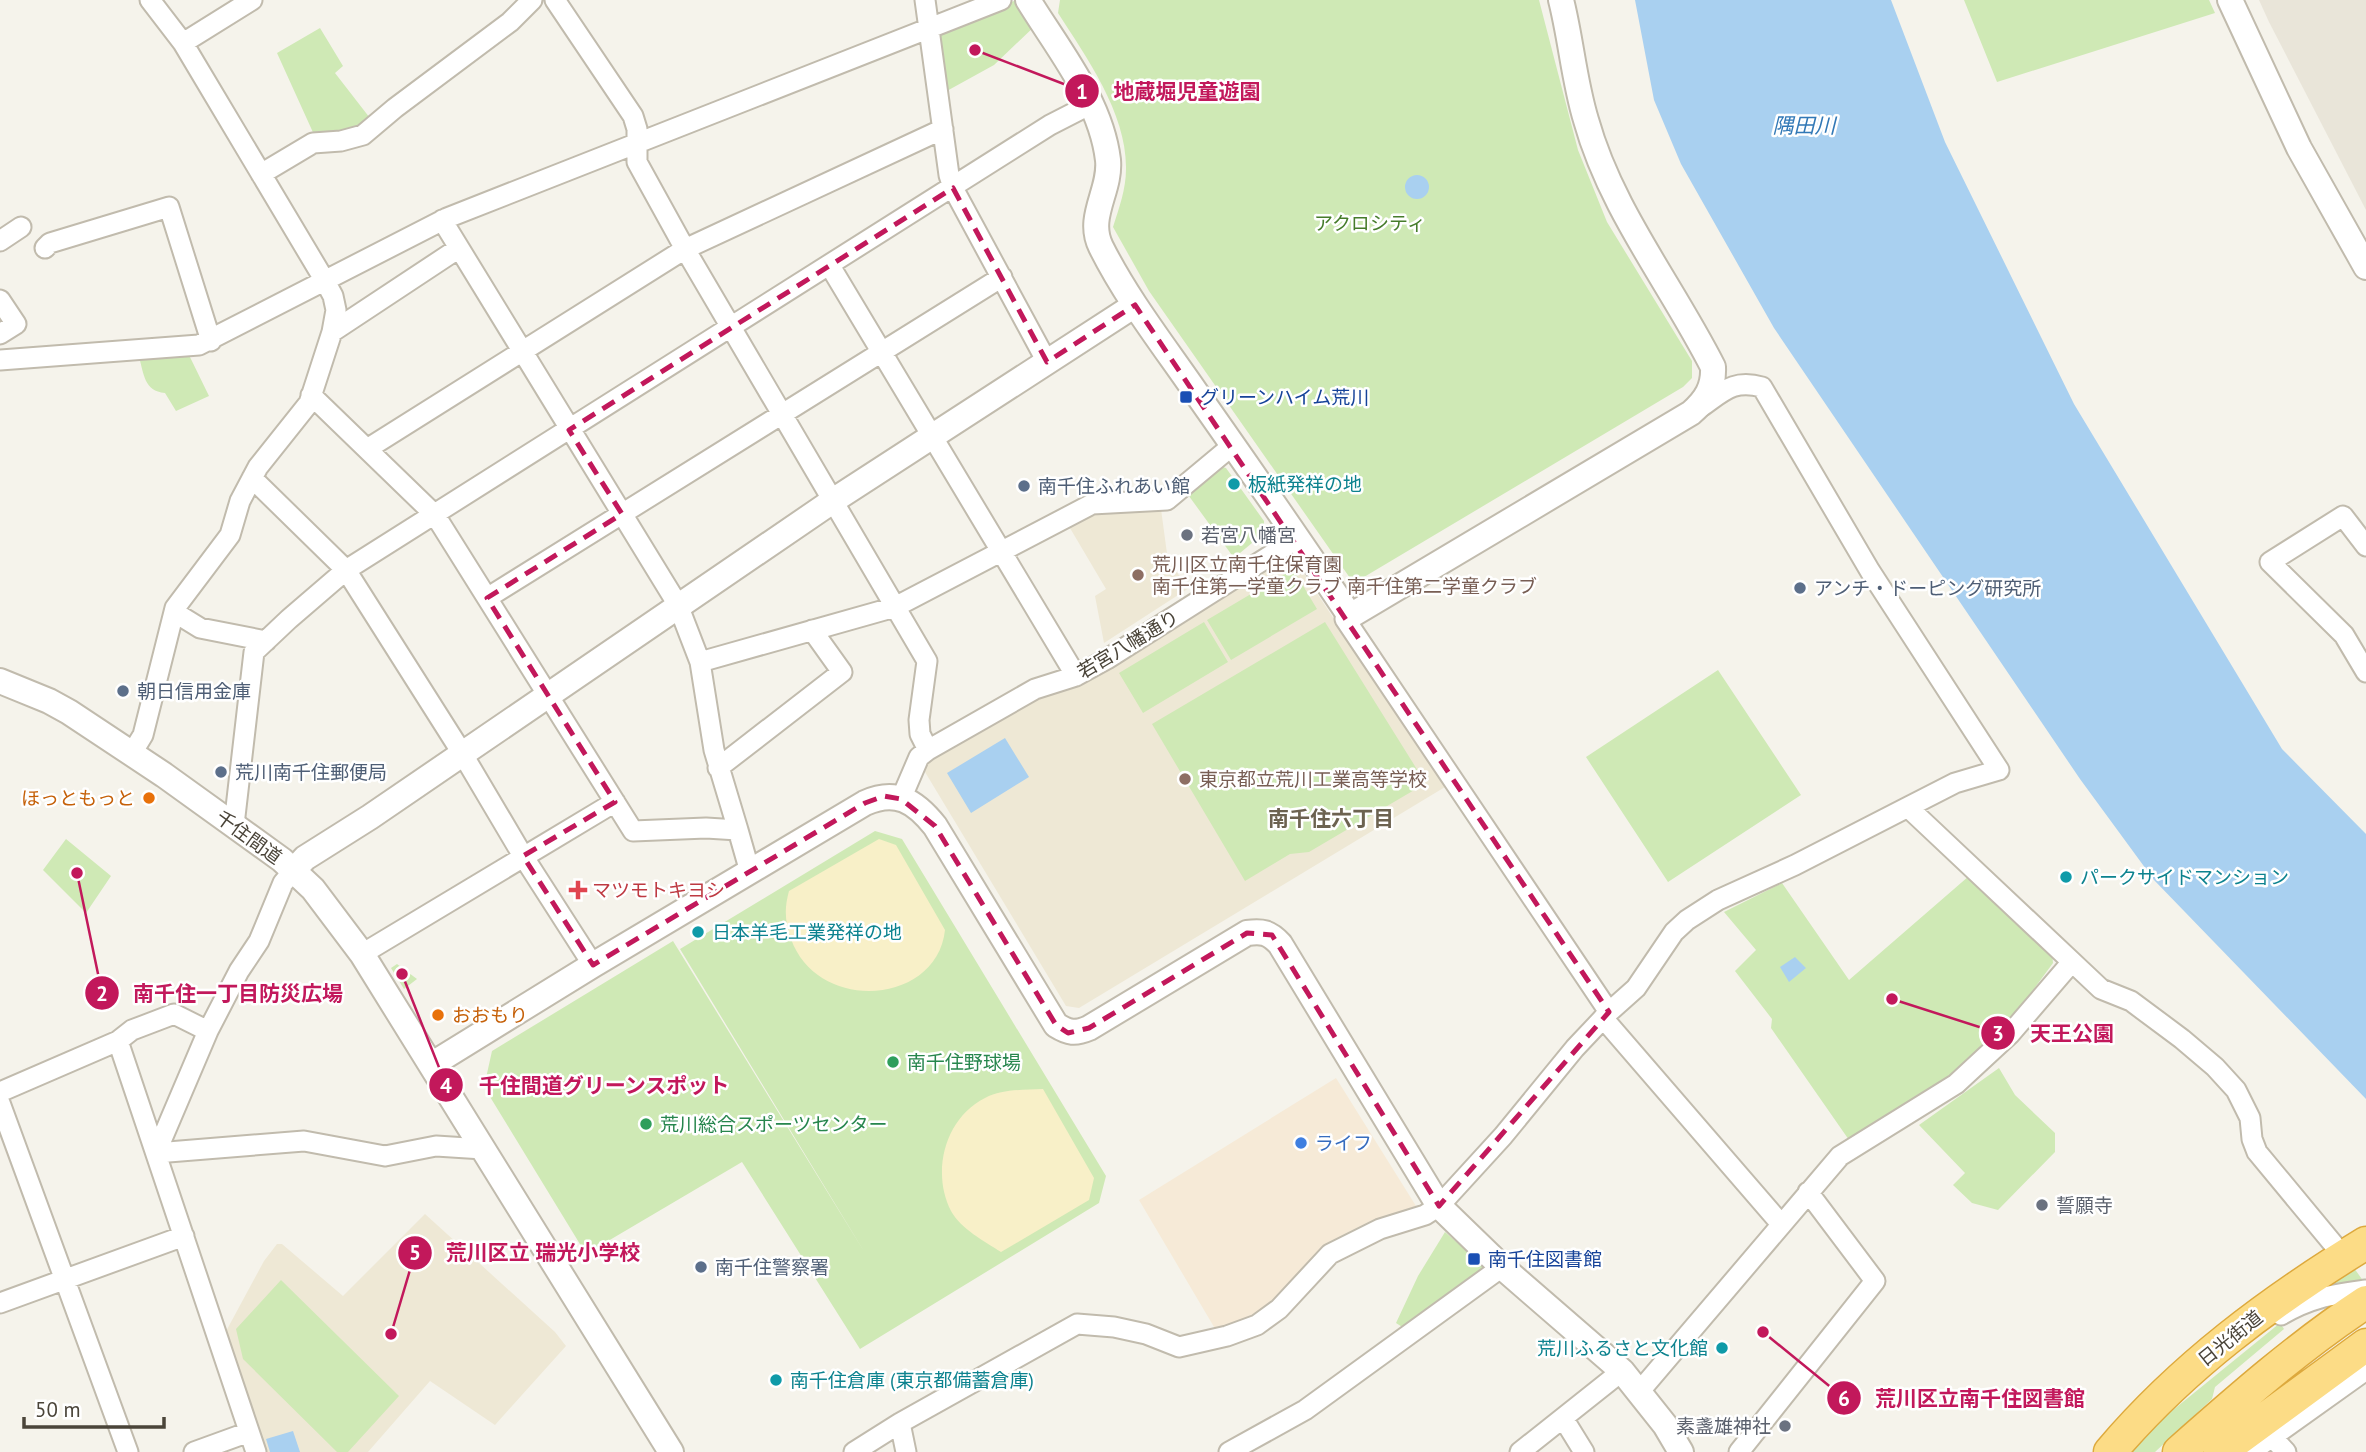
<svg xmlns="http://www.w3.org/2000/svg" width="2366" height="1452" font-family="'PT Sans','Noto Sans JP',sans-serif">
  <style>
    .residential { fill: #e9e5d9 }
    .commercial { fill: #f6ead7 }
    .education { fill: #eee8d5 }
    .green { fill: #cfe9b5 }
    .sand { fill: #f8f0c8 }
    .water { fill: #a9d0f0 }
    .lines { fill: none; stroke-linecap: round; stroke-linejoin: round }
    .minor-casing { stroke: #c1bbad; stroke-width: 23 }
    .tertiary-casing { stroke: #c1bbad; stroke-width: 28 }
    .trunk-casing { stroke: #dda93d; stroke-width: 35 }
    .minor { stroke: #fff; stroke-width: 19 }
    .tertiary { stroke: #fff; stroke-width: 24 }
    .trunk { stroke: #fcdc86; stroke-width: 32 }
    .marked { fill: none; stroke: #c2185b; stroke-width: 5; stroke-dasharray: 14 9; stroke-linejoin: round }
    .transit-dot { fill: #1a4fb4; stroke: #fff; stroke-width: 2.5 }
    .culture-dot { fill: #0f9aa8; stroke: #fff; stroke-width: 2.5 }
    .service-dot { fill: #5c6f8a; stroke: #fff; stroke-width: 2.5 }
    .worship-dot { fill: #6b7280; stroke: #fff; stroke-width: 2.5 }
    .education-dot { fill: #8d6e63; stroke: #fff; stroke-width: 2.5 }
    .food-dot { fill: #e8710a; stroke: #fff; stroke-width: 2.5 }
    .health-dot { fill: #e0444e; stroke: #fff; stroke-width: 2.5 }
    .leisure-dot { fill: #2e9e5b; stroke: #fff; stroke-width: 2.5 }
    .shop-dot { fill: #3f7fe0; stroke: #fff; stroke-width: 2.5 }
    .labels { text-anchor: middle; stroke-width: 5; stroke-linejoin: round; paint-order: stroke }
    .park-label { font-size: 19px; fill: #467c2b; stroke: #fff }
    .transit-label { font-size: 19px; fill: #164399; stroke: #fff; text-anchor: start }
    .culture-label { font-size: 19px; fill: #0d838f; stroke: #fff; text-anchor: start }
    .service-label { font-size: 19px; fill: #4e5e75; stroke: #fff; text-anchor: start }
    .worship-label { font-size: 19px; fill: #5b616d; stroke: #fff; text-anchor: start }
    .education-label { font-size: 19px; fill: #785e54; stroke: #fff; text-anchor: start }
    .street-label { font-size: 19px; fill: #4a4439; stroke: #fff }
    .food-label { font-size: 19px; fill: #c56008; stroke: #fff; text-anchor: end }
    .health-label { font-size: 19px; fill: #be3a42; stroke: #fff; text-anchor: start }
    .leisure-label { font-size: 19px; fill: #27864d; stroke: #fff; text-anchor: start }
    .shop-label { font-size: 19px; fill: #366cbe; stroke: #fff; text-anchor: start }
    .water-label { font-size: 21px; font-style: italic; fill: #3178b6; stroke: #fff }
    .neighbourhood-label { font-size: 21px; font-weight: bold; fill: #6c6250; stroke: #fff }
    .leader { fill: none; stroke: #c2185b; stroke-width: 2.5 }
    .callout-dot { fill: #c2185b; stroke: #fff; stroke-width: 2.5 }
    .mark-label { font-size: 21px; text-anchor: middle; font-weight: bold; fill: #fff }
    .callout-label { font-size: 21px; text-anchor: middle; font-weight: bold; fill: #c2185b; stroke: #fff; stroke-width: 5; stroke-linejoin: round; paint-order: stroke }
  </style>
  <rect width="100%" height="100%" fill="#f5f3eb"/>
  <path class="residential" d="M2259 0H2366V210L2269 22Z"/>
  <path class="commercial" d="M1336 1078 1416 1206 1349 1234 1254 1321 1217 1332 1139 1200Z"/>
  <path class="education" d="M1161 509 1168 561 1189 588 1104 643 1095 596 1106 589 1067 523 1096 510Z
    M1284 558 1295 560 1445 787 1079 1008 1066 1006 925 772 928 761Z
    M425 1214 555 1332 566 1346 495 1425 430 1381 368 1452H263L224 1335 264 1261 277 1244H282L343 1296Z"/>
  <path class="green" d="M1016 0H1023L1037 24 994 65 945 92 939 35Z
    M1060 0H1539L1578 150 1607 222 1692 361V378L1683 387 1359 580 1350 578 1149 291 1113 227C1119 208 1126 189 1126 169 1127 114 1087 58 1058 13Z
    M1964 0H2209L2215 13 1997 82Z
    M320 28 343 66 335 73 373 122 361 131 316 139 277 53Z
    M188 353 209 396 176 411 165 393C144 391 144 374 139 357Z
    M1216 465 1226 468 1264 521V533L1234 558 1186 492Z
    M1293 569 1317 609 1231 660 1207 620Z
    M1204 622 1228 662 1143 713 1119 673Z
    M1325 622 1418 771 1416 789 1309 852 1290 854 1245 881 1152 724Z
    M1718 670 1801 795 1668 882 1586 757Z
    M875 831 902 839 1106 1176 1099 1203 860 1349 742 1162 586 1254 484 1087 492 1051 673 941 865 1253 680 949Z
    M66 839 111 876 86 913 43 870Z
    M1969 876 2052 952 2053 963 2006 1027 1958 1074 1849 1140 1771 1028 1772 1019 1735 971 1756 950 1724 912 1782 883 1849 980Z
    M397 964 417 979 404 989 391 968Z
    M1999 1068 2015 1095 2055 1133V1152L1998 1210 1972 1203 1953 1185 1965 1173 1919 1125Z
    M1445 1232 1484 1266 1479 1279 1407 1330 1396 1323 1418 1276Z
    M2354 1268 2364 1282 2331 1286 2333 1283Z
    M281 1280 399 1396 348 1452H337L243 1359 236 1329Z
    M2280 1323 2284 1329 2215 1387 2212 1399 2155 1452H2128L2146 1432Z"/>
  <path class="sand" d="M879 839 896 845 945 930C937 1005 818 1014 791 939 785 922 784 909 789 891Z
    M1043 1089 1094 1178 1089 1200 1001 1252C984 1241 961 1229 951 1211 931 1172 945 1118 985 1098 1003 1089 1024 1090 1043 1089Z"/>
  <path class="water" d="M1635 0H1891L1945 142 2074 404 2282 749 2366 834V1099L2154 880 2080 779 1774 328 1681 164 1654 100Z
    M1405 187a12 12 0 1 1 24 0a12 12 0 1 1-24 0Z
    M1005 738 1029 777 971 813 947 773Z
    M1795 957 1806 968 1789 982 1780 967Z
    M293 1431 300 1452H270L266 1439Z"/>
  <g class="lines">
    <g class="minor-casing">
      <path id="minor" d="M555 0 633 116 637 129V162L685 249 927 661 919 720 920 734 928 750
        M925 0 949 175 953 188 1047 362
        M183 43 252 0
        M261 174 313 143 341 141 363 135 395 108 510 22 532 0
        M442 220 678 605 700 662 714 750 738 830
        M0 241 21 227
        M45 248 50 243 169 207 211 341
        M830 266 1076 676
        M0 300 16 324 0 334
        M332 332 459 248
        M0 360 199 345 447 218 1001 0
        M311 395 435 515 633 831 706 828 738 830 750 872
        M1701 407C1723 392 1733 379 1762 387L1870 571 1999 770 1955 783 1910 806 1914 813 2101 989 2131 1001 2182 1039 2215 1067 2236 1090 2250 1118 2252 1139 2257 1152 2344 1257
        M367 449 685 249 943 129
        M252 478 346 570 462 753 523 856 593 965
        M2366 546 2343 516 2270 562 2344 635 2366 672
        M487 598 1002 277
        M174 612 200 628 266 641
        M1350 616 1345 619 1609 1012
        M700 662 895 607 1092 504 1167 500 1233 445
        M132 753 143 735 175 608 230 535 240 501 258 467 309 403 332 332 336 310 333 296 325 281 183 43 150 0
        M718 768 842 672 812 630
        M901 799 919 757 928 750 1035 689 1076 676 1107 659 1298 538
        M234 825 254 652 289 619 346 570 1050 125 1091 104
        M362 954 615 802
        M1603 1018 1781 1224
        M118 1041 256 1452
        M0 1092 118 1041 132 1030 174 1014 208 1031
        M0 1103 128 1452
        M156 1153 304 1141 385 1156 436 1146 483 1149
        M156 1153 208 1031 239 971 259 941 283 883 294 870
        M0 1303 184 1236
        M2281 1315C2312 1297 2331 1295 2366 1290
        M1639 1392 1840 1156 1956 1084 2010 1034 2071 963
        M1563 1418 1584 1452
        M900 1423 906 1452
        M2272 1437 2286 1452
        M194 1452 249 1432
        M854 1452 900 1423 1077 1324 1114 1327 1146 1334 1179 1347 1227 1336 1257 1325 1279 1309 1330 1254 1380 1229 1425 1215 1439 1206 1503 1136 1575 1048 1609 1012 1636 988 1674 932 1687 920 1718 900 1795 865 1910 806
        M1229 1452 1305 1410 1502 1267
        M1520 1452 1622 1371
        M1739 1452 1875 1281 1808 1192
        M2251 1452 2366 1370"/>
    </g>
    <g class="tertiary-casing">
      <path id="tertiary" d="M1028 0C1058 49 1101 101 1108 160 1111 191 1086 217 1101 247 1127 299 1164 346 1197 394 1249 468 1300 541 1350 616L1691 413C1706 400 1714 387 1713 367 1671 284 1611 210 1586 120 1574 81 1571 39 1561 0
        M2230 0 2299 148 2366 267
        M0 681 49 701 69 712 164 775 282 860 313 889 362 954 671 1452
        M294 870 305 858 370 817 834 500 1135 305
        M431 1065 593 965 865 803C896 789 915 801 935 826L1056 1025C1069 1033 1075 1034 1089 1028L1247 933C1262 931 1269 932 1280 944L1439 1206 1502 1267 1622 1371 1665 1425 1681 1452"/>
    </g>
    <g class="trunk-casing">
      <path id="trunk" d="M2110 1452C2182 1367 2271 1301 2366 1243
        M2179 1452C2239 1399 2299 1346 2366 1302
        M2220 1452 2366 1345"/>
    </g>
    <use href="#minor" class="minor"/>
    <use href="#tertiary" class="tertiary"/>
    <use href="#trunk" class="trunk"/>
  </g>
  <path class="marked" d="M953 188 1047 362 1135 305 1609 1012 1439 1206 1272 935 1247 933 1089 1028 1068 1033 1056 1025 935 826 901 799 884 796 865 803 593 965 523 856 615 802 487 598 622 514 569 430Z"/>
  <g class="transit-dot">
    <rect x="1179" y="390" width="14" height="14" rx="3.5"/>
    <rect x="1467" y="1252" width="14" height="14" rx="3.5"/>
  </g>
  <g class="culture-dot">
    <circle cx="1234" cy="484" r="7"/>
    <circle cx="2066" cy="877" r="7"/>
    <circle cx="698" cy="932" r="7"/>
    <circle cx="1722" cy="1348" r="7"/>
    <circle cx="776" cy="1380" r="7"/>
  </g>
  <g class="service-dot">
    <circle cx="1024" cy="486" r="7"/>
    <circle cx="1800" cy="588" r="7"/>
    <circle cx="123" cy="691" r="7"/>
    <circle cx="221" cy="772" r="7"/>
    <circle cx="701" cy="1267" r="7"/>
  </g>
  <g class="worship-dot">
    <circle cx="1187" cy="535" r="7"/>
    <circle cx="2042" cy="1205" r="7"/>
    <circle cx="1785" cy="1426" r="7"/>
  </g>
  <g class="education-dot">
    <circle cx="1138" cy="575" r="7"/>
    <circle cx="1185" cy="779" r="7"/>
  </g>
  <g class="food-dot">
    <circle cx="149" cy="798" r="7"/>
    <circle cx="438" cy="1015" r="7"/>
  </g>
  <path class="health-dot" d="M574.5 879.5h7v7h7v7h-7v7h-7v-7h-7v-7h7z"/>
  <g class="leisure-dot">
    <circle cx="893" cy="1062" r="7"/>
    <circle cx="646" cy="1124" r="7"/>
  </g>
  <circle class="shop-dot" cx="1301" cy="1143" r="7"/>
  <g class="labels">
    <g class="park-label">
      <text x="1370" y="230">アクロシティ</text>
    </g>
    <g class="transit-label">
      <text x="1200" y="404">グリーンハイム荒川</text>
      <text x="1488" y="1266">南千住図書館</text>
    </g>
    <g class="culture-label">
      <text x="1248" y="491">板紙発祥の地</text>
      <text x="2080" y="884">パークサイドマンション</text>
      <text x="712" y="939">日本羊毛工業発祥の地</text>
      <text x="1708" y="1355" text-anchor="end">荒川ふるさと文化館</text>
      <text x="790" y="1387">南千住倉庫 (東京都備蓄倉庫)</text>
    </g>
    <g class="service-label">
      <text x="1038" y="493">南千住ふれあい館</text>
      <text x="1814" y="595">アンチ・ドーピング研究所</text>
      <text x="137" y="698">朝日信用金庫</text>
      <text x="235" y="779">荒川南千住郵便局</text>
      <text x="715" y="1274">南千住警察署</text>
    </g>
    <g class="worship-label">
      <text x="1201" y="542">若宮八幡宮</text>
      <text x="2056" y="1212">誓願寺</text>
      <text x="1771" y="1433" text-anchor="end">素盞雄神社</text>
    </g>
    <g class="education-label">
      <text x="1152" y="571">荒川区立南千住保育園<tspan x="1152" dy="22">南千住第一学童クラブ 南千住第二学童クラブ</tspan></text>
      <text x="1199" y="786">東京都立荒川工業高等学校</text>
    </g>
    <g class="street-label">
      <text transform="translate(1128 644) rotate(-31)" y="7">若宮八幡通り</text>
      <text transform="translate(249 837) rotate(36)" y="7">千住間道</text>
      <text transform="translate(2230 1338) rotate(-39)" y="7">日光街道</text>
    </g>
    <g class="food-label">
      <text x="135" y="805">ほっともっと</text>
      <text x="452" y="1022" text-anchor="start">おおもり</text>
    </g>
    <g class="health-label">
      <text x="592" y="897">マツモトキヨシ</text>
    </g>
    <g class="leisure-label">
      <text x="907" y="1069">南千住野球場</text>
      <text x="660" y="1131">荒川総合スポーツセンター</text>
    </g>
    <g class="shop-label">
      <text x="1315" y="1150">ライフ</text>
    </g>
    <g class="water-label">
      <text x="1804" y="133">隅田川</text>
    </g>
    <g class="neighbourhood-label">
      <text x="1331" y="826">南千住六丁目</text>
    </g>
  </g>
  <path class="leader" d="M975 50L1082 91M77 873L102 993M1892 999L1998 1033M402 974L446 1085M391 1334L415 1253M1763 1332L1844 1398"/>
  <g class="callout-dot">
    <circle cx="975" cy="50" r="7"/>
    <circle cx="77" cy="873" r="7"/>
    <circle cx="1892" cy="999" r="7"/>
    <circle cx="402" cy="974" r="7"/>
    <circle cx="391" cy="1334" r="7"/>
    <circle cx="1763" cy="1332" r="7"/>
    <circle cx="1082" cy="91" r="18"/>
    <circle cx="102" cy="993" r="18"/>
    <circle cx="1998" cy="1033" r="18"/>
    <circle cx="446" cy="1085" r="18"/>
    <circle cx="415" cy="1253" r="18"/>
    <circle cx="1844" cy="1398" r="18"/>
  </g>
  <g class="mark-label">
    <text x="1082" y="99">1</text>
    <text x="102" y="1001">2</text>
    <text x="1998" y="1041">3</text>
    <text x="446" y="1093">4</text>
    <text x="415" y="1260">5</text>
    <text x="1844" y="1406">6</text>
  </g>
  <g class="callout-label">
    <text x="1187" y="99">地蔵堀児童遊園</text>
    <text x="238" y="1001">南千住一丁目防災広場</text>
    <text x="2072" y="1041">天王公園</text>
    <text x="604" y="1093">千住間道グリーンスポット</text>
    <text x="543" y="1260">荒川区立 瑞光小学校</text>
    <text x="1980" y="1406">荒川区立南千住図書館</text>
  </g>
  <path d="M24 1417v10h140v-10" fill="none" stroke="#4a4439" stroke-width="3.5"/>
  <text x="35" y="1417" font-size="21" fill="#4a4439" stroke="#ffffff" stroke-width="5" paint-order="stroke">50 m</text>
</svg>
